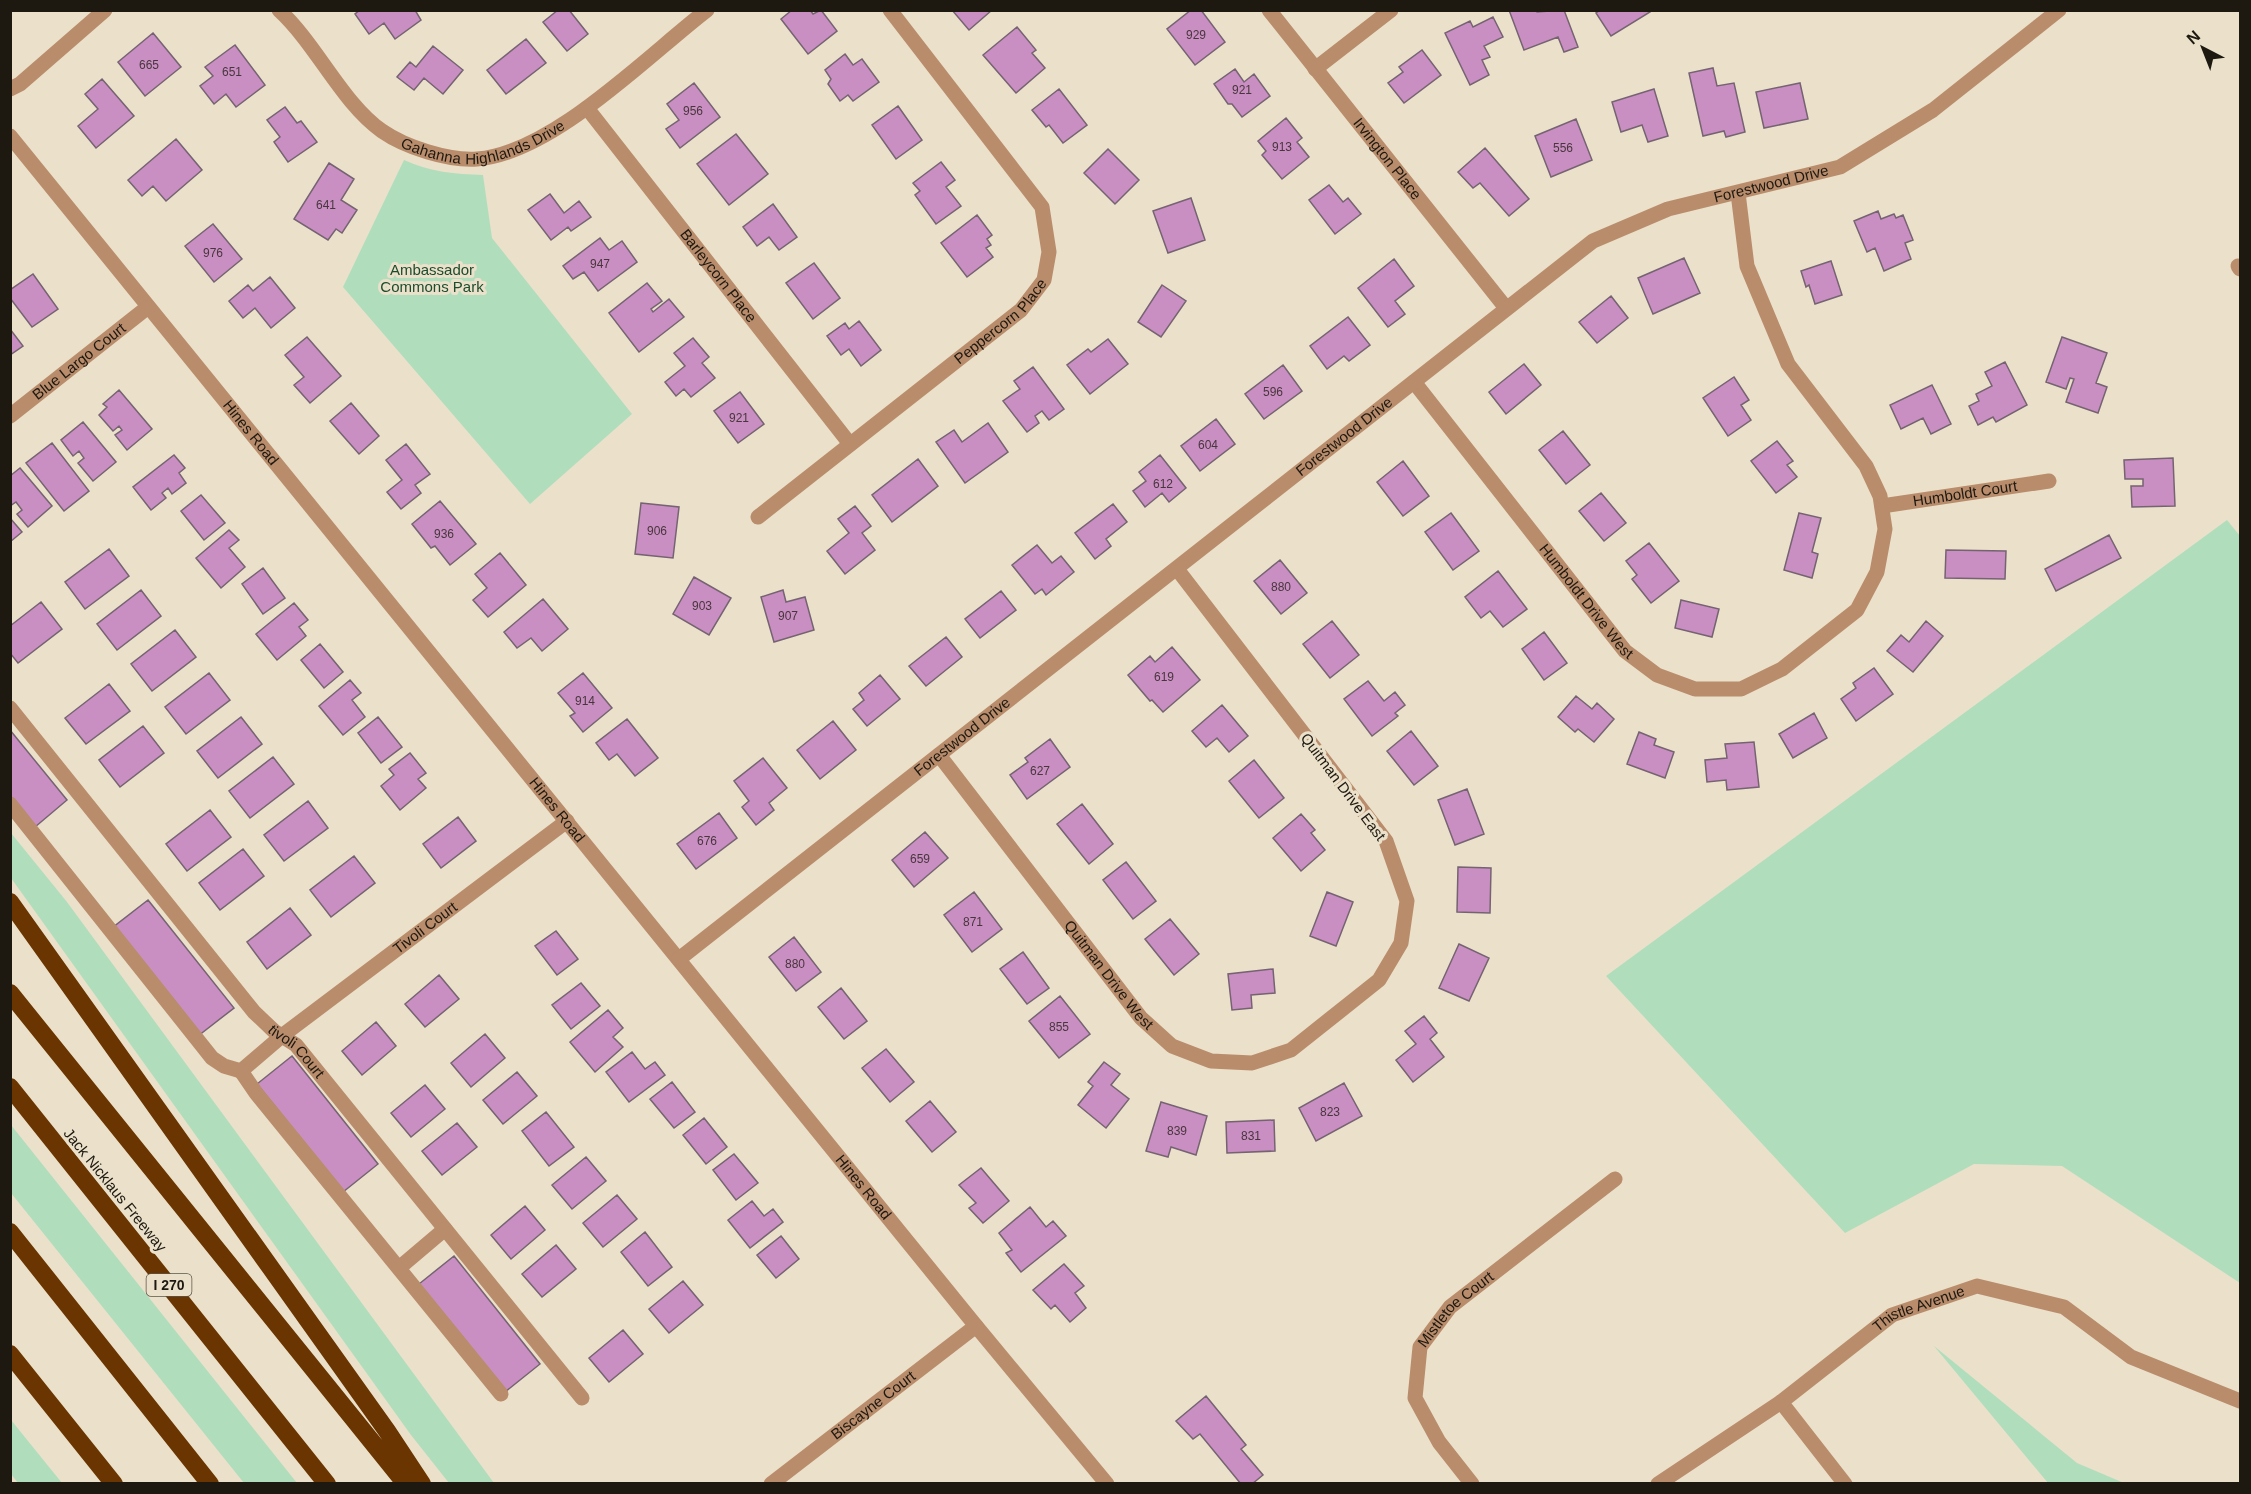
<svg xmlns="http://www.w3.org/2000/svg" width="2251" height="1494" font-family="Arial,sans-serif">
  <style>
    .green { fill: #b0debc }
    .building { fill: #ca8fc2; stroke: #756372; stroke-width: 1.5 }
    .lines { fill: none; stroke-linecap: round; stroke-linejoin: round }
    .minor { stroke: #b98c6c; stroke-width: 15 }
    .highway { stroke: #6a3500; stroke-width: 18 }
    .labels { text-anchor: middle; stroke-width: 6; stroke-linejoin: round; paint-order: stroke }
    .number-label { font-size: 12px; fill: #48363d }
    .shield { fill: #ebe0c9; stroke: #5b5548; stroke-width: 1.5 }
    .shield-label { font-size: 14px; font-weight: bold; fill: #1d1911 }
    .street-label { font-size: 15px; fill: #1d1911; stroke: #ebe0c9 }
    .park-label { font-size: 15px; fill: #1a4d2d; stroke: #ebe0c9 }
  </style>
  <rect width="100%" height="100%" fill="#ebe0c9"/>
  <path class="green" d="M404 160C430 172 455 174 483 175L492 238 632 414 530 504 343 287Z
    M2227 520 2240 536V1283L2062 1166 1974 1164 1845 1233 1606 976Z
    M11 833 67 902 494 1483H449L411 1435 11 878Z
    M11 1125 297 1483H244L11 1193Z
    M1934 1346 2077 1463 2124 1483H2048Z
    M11 1420 62 1483H18L11 1474Z"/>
  <path class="building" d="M360 10H415L421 20 395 39 384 23 369 34 355 14Z
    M558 10H569L588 34 567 51 543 22Z
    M792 10H810L813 14 821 10 837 31 808 54 781 19Z
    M952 10H992L969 30Z
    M1191 10H1201L1225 42 1195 65 1167 29Z
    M1509 10H1536L1537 12 1564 10 1578 47 1564 52 1558 37 1524 50Z
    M1600 10H1649L1650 12 1611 36 1596 13Z
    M1493 17 1503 37 1484 46 1490 57 1482 60 1489 75 1470 85 1445 33 1470 21 1473 27Z
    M1017 27 1036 50 1032 53 1045 68 1016 93 983 55Z
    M153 33 181 67 145 96 118 62Z
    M526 39 546 63 506 94 487 70Z
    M235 45 265 85 236 107 226 94 214 104 200 86 213 76 205 67Z
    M433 46 463 70 443 94 424 78 414 90 397 77 410 62 416 67Z
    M1422 50 1441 75 1404 103 1388 83 1403 72 1399 67Z
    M845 54 853 65 862 59 879 82 853 101 848 95 840 101 828 84 831 79 825 70Z
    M1713 68 1717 86 1734 83 1745 132 1726 137 1724 131 1703 136 1689 73Z
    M1235 69 1244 82 1254 74 1270 96 1242 117 1232 104H1228L1214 84Z
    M102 79 134 116 96 148 78 126 98 109 85 94Z
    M694 83 720 117 680 148 666 129 679 120 667 104Z
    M1800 83 1808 119 1764 128 1756 92Z
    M1059 89 1087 125 1063 143 1049 125 1046 127 1032 110Z
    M1654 89 1668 136 1648 142 1642 125 1621 132 1612 102Z
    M898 106 922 140 896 159 872 125Z
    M285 107 297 123 301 121 317 142 288 162 274 142 280 137 267 120Z
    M1286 118 1302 138 1297 142 1309 157 1282 179 1262 155 1266 151 1258 141Z
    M1576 119 1592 160 1551 177 1535 136Z
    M736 134 768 174 729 205 697 164Z
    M176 139 202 170 166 201 153 186 142 196 128 180Z
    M1485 148 1529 199 1509 216 1480 183 1473 188 1458 172Z
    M1108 149 1139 180 1115 204 1084 173Z
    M941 162 955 180 946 187 961 206 936 224 915 195 920 191 913 183Z
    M329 163 354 179 341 200 357 210 342 233 336 229 328 240 294 219Z
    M1329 185 1343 202 1348 198 1361 214 1335 234 1309 200Z
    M550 194 564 213 579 201 591 217 571 231 568 227 551 240 528 210Z
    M1191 198 1205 240 1168 253 1153 211Z
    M773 204 797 237 779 250 769 237 757 246 743 227Z
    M1878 211 1881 219 1894 214 1896 218 1903 215 1913 240 1905 243 1911 259 1884 271 1875 248 1867 252 1854 221Z
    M977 215 992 235 987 239 991 245 986 248 993 257 967 277 941 243Z
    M213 224 242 259 214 282 185 246Z
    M600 238 609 250 622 241 637 262 598 291 584 272 573 279 563 266Z
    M1684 258 1700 293 1653 314 1638 278Z
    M1394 259 1414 286 1395 301 1405 314 1388 327 1358 288Z
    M1831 261 1842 295 1815 304 1809 285 1806 287 1801 271Z
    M814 263 840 298 813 319 786 283Z
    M33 274 58 309 32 327 10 298V290Z
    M270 277 295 308 271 328 255 308 243 318 229 301 248 285 253 291Z
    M647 283 662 301 651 309 653 312 669 299 684 317 639 352 609 313Z
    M1162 285 1186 301 1161 337 1138 322Z
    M1611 296 1628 318 1597 343 1579 322Z
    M1348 317 1370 345 1349 361 1344 356 1327 369 1310 346Z
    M859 321 881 350 861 366 849 349 841 355 827 336 845 323 849 329Z
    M10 329 23 346 10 355Z
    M307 337 341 376 310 403 294 385 304 377 285 355Z
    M2062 337 2107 353 2096 383 2107 387 2098 413 2066 402 2074 379 2070 378 2066 389 2046 382Z
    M693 338 709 357 702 363 715 378 691 397 684 389 676 396 665 382 685 366 674 353Z
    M1108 339 1128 364 1090 394 1067 365 1088 349 1091 352Z
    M2005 362 2027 405 1996 422 1993 417 1978 425 1969 406 1979 401 1976 394 1992 386 1985 372Z
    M1524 364 1541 385 1506 414 1489 392Z
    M1283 365 1302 391 1264 419 1245 394Z
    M1033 367 1064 409 1049 420 1042 411 1035 416 1039 423 1027 432 1003 401 1020 389 1014 381Z
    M1734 377 1749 400 1741 405 1751 420 1728 436 1703 398Z
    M1932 385 1951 424 1931 434 1923 418 1901 429 1890 405Z
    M119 390 152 429 127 450 115 435 122 430 119 426 113 431 99 415 107 407 103 404Z
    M740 392 764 424 738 443 714 411Z
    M351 403 379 436 359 454 330 421Z
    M1216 419 1235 444 1200 471 1181 446Z
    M83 422 116 462 93 481 78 463 84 458 79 451 73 456 61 440Z
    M988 423 1008 452 965 483 936 442 954 430 962 442Z
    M1563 431 1590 465 1566 484 1539 450Z
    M1777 441 1793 461 1787 465 1797 477 1776 493 1751 461Z
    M52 443 89 491 64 511 26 463Z
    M406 444 430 474 415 485 421 493 401 509 387 492 402 480 386 460Z
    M174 455 185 468 179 473 186 483 172 494 168 488 162 493 166 498 151 510 133 487Z
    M1160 455 1186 488 1169 502 1162 493 1145 507 1133 491 1146 481 1139 472Z
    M2173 458 2175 506 2132 507 2131 486H2143V479H2125L2124 460Z
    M918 459 938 486 892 522 872 495Z
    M1403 461 1429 496 1403 516 1377 482Z
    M20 468 52 506 28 527 17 514 22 510 16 502 10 506V476Z
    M1601 493 1626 523 1604 541 1579 511Z
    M201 495 225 523 204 540 181 511Z
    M440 501 476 544 450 565 435 546 431 548 412 524Z
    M641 503 679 507 673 558 635 554Z
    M1113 504 1127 522 1106 539 1111 546 1095 559 1075 533Z
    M855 506 871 526 862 533 875 550 845 574 827 551 849 533 838 519Z
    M1451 513 1479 551 1453 570 1425 532Z
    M1799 513 1821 518 1812 552 1818 554 1812 578 1784 570Z
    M10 518 22 532 10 542Z
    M229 530 239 540 229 548 245 567 221 588 196 558Z
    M2109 535 2121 558 2056 591 2045 569Z
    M1649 543 1679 581 1651 603 1632 579 1637 575 1626 561Z
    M1037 545 1052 563 1061 556 1074 572 1046 595 1042 589 1035 594 1012 565Z
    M109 549 129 576 85 609 65 582Z
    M1946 550 2006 551 2005 579 1945 578Z
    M500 553 526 585 488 617 473 600 487 588 475 574Z
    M1280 560 1307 593 1281 614 1254 581Z
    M263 568 285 598 263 614 242 584Z
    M1498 571 1527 609 1503 627 1490 611 1481 618 1465 597Z
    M694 577 731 598 709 635 673 614Z
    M141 590 161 616 117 650 97 624Z
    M783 590 786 602 805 597 814 630 774 642 761 597Z
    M1001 591 1016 610 980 638 965 619Z
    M543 599 568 629 542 651 531 638 517 648 504 632Z
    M1681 600 1719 609 1712 637 1675 628Z
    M41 602 62 629 18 663 10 653V626Z
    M294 603 308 620 299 627 306 636 277 660 256 634Z
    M1332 621 1359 655 1330 678 1303 644Z
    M1926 621 1943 636 1913 672 1887 651 1901 635 1909 642Z
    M175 630 196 657 152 691 131 664Z
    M1544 632 1567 663 1544 680 1522 649Z
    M946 637 962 657 926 686 909 666Z
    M320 644 343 672 324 688 301 660Z
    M1172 647 1200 680 1163 712 1152 700 1150 701 1128 675 1150 656 1155 662Z
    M1874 668 1893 694 1856 721 1841 699 1856 688 1853 683Z
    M209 673 230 700 186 734 165 707Z
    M583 673 612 708 583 732 570 716 575 713 558 693Z
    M880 675 900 699 867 726 853 709 864 700 859 693Z
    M350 680 361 693 352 700 365 717 343 735 319 706Z
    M1368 681 1384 701 1395 692 1405 705 1395 713 1398 716 1372 736 1344 699Z
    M109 684 130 711 86 744 65 718Z
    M1576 696 1592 709 1597 703 1614 719 1594 742 1578 729 1575 732 1558 717Z
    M1222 705 1248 736 1229 752 1217 738 1206 747 1192 731Z
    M1814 713 1827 738 1793 758 1779 734Z
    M241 717 262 744 218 778 197 751Z
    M378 717 402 747 381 763 358 733Z
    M627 719 658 758 635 776 617 754 609 760 596 743Z
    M833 721 856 750 820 779 797 750Z
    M143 726 164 753 120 787 99 760Z
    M10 730 67 800 35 827 10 797Z
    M1411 731 1438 766 1414 785 1387 751Z
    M1639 732 1656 739 1654 745 1674 752 1665 778 1627 764Z
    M1050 739 1070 767 1027 799 1010 775 1028 762 1025 758Z
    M1754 742 1759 787 1727 790 1726 780 1707 782 1705 760 1727 758 1725 744Z
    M410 753 426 773 418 779 426 788 400 810 381 786 394 775 389 769Z
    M273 757 294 784 250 818 229 791Z
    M763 758 787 788 769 803 774 810 756 825 742 807 749 801 734 781Z
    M1254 760 1284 798 1259 818 1229 781Z
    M1467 789 1484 834 1455 845 1438 800Z
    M308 801 328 828 284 861 264 835Z
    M1082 804 1113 844 1089 864 1057 824Z
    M210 810 231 837 187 871 166 844Z
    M719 813 737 838 696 869 677 844Z
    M1301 814 1315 830 1311 833 1325 850 1301 871 1273 838Z
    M458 817 476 841 441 868 423 844Z
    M925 832 948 858 914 887 892 860Z
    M243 849 264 876 220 910 199 883Z
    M354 856 375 883 331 917 310 890Z
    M1126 862 1156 901 1133 919 1103 880Z
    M1458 867 1491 868 1490 913 1457 912Z
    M974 892 1002 929 972 952 944 915Z
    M1327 892 1353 902 1336 946 1310 936Z
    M148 900 234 1008 198 1036 112 928Z
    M290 908 311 935 267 969 247 942Z
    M1170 919 1199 954 1174 975 1145 939Z
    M556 931 578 959 557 975 535 946Z
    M794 937 821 972 796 991 769 957Z
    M1459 944 1489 958 1469 1001 1439 988Z
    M1023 952 1049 988 1027 1004 1000 969Z
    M1273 969 1275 993 1251 995 1252 1008 1232 1010 1228 974Z
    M439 975 459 999 425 1027 405 1004Z
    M581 983 600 1006 571 1029 552 1005Z
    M841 988 867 1021 844 1039 818 1007Z
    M1060 996 1090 1034 1059 1058 1029 1021Z
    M608 1010 623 1028 613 1037 623 1047 595 1072 570 1042Z
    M1424 1016 1437 1033 1430 1039 1444 1057 1413 1082 1396 1060 1416 1044 1405 1031Z
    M376 1022 396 1046 362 1075 342 1051Z
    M485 1034 505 1058 471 1087 451 1063Z
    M886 1049 914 1082 890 1102 862 1068Z
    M632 1052 645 1069 655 1062 665 1075 629 1102 606 1072Z
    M292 1056 378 1164 343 1192 257 1084Z
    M1104 1062 1120 1074 1111 1085 1129 1099 1106 1128 1078 1105 1093 1086 1088 1082Z
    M517 1072 537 1096 503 1124 483 1100Z
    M672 1082 695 1112 674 1128 650 1099Z
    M1344 1083 1362 1116 1316 1141 1299 1108Z
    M425 1085 445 1109 411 1137 391 1113Z
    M930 1101 956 1132 932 1152 906 1121Z
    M1161 1102 1207 1116 1196 1155 1171 1147 1168 1157 1146 1151Z
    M546 1112 574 1147 549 1166 522 1131Z
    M704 1118 727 1147 706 1164 683 1135Z
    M1274 1120 1275 1151 1227 1153 1226 1122Z
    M457 1123 477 1147 442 1175 422 1151Z
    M734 1154 758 1183 736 1200 713 1170Z
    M586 1157 606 1181 572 1209 552 1185Z
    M981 1168 1009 1201 983 1223 969 1208 976 1203 959 1185Z
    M617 1195 637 1219 603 1247 583 1223Z
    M752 1201 764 1216 773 1209 783 1222 750 1248 728 1220Z
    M525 1206 545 1230 511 1259 491 1235Z
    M1030 1207 1046 1227 1053 1221 1066 1236 1021 1272 1006 1253 1012 1250 999 1233Z
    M645 1232 672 1267 648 1286 621 1252Z
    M781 1236 799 1259 776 1278 757 1255Z
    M556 1245 576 1269 542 1297 522 1274Z
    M454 1256 540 1364 505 1392 419 1284Z
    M1064 1264 1084 1286 1075 1293 1086 1308 1070 1322 1055 1305 1051 1309 1033 1290Z
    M683 1281 703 1305 669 1333 649 1309Z
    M623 1330 643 1354 609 1382 589 1358Z
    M1206 1396 1246 1445 1241 1449 1263 1475 1252 1484H1241L1200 1434 1193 1439 1176 1421Z"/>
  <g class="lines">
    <g class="minor">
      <path id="s1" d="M279 10C317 45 342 103 382 131 405 147 448 161 477 159 553 153 647 56 707 10"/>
      <path id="s2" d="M1269 10 1506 308"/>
      <path d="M1315 69 1391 10"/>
      <path d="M10 89 20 84 105 10"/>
      <path id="s3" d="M587 108 850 444"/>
      <path id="s4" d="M10 136 976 1326 1107 1484"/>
      <path d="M2238 266 2240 269"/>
      <path id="s5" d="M1414 382 1625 651 1657 675 1695 689H1741L1782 669 1857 610 1877 572 1885 529 1880 496 1866 466 1788 364 1747 266 1738 193"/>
      <path id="s6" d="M10 416 148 307"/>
      <path id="s7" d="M1882 506 2049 481"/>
      <path id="s8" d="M758 517 1021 310 1044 280 1049 252 1042 207 890 10"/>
      <path id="s9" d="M10 708 254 1012 274 1031 296 1045 582 1398"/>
      <path id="s10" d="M939 755 1141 1018 1172 1046 1211 1061 1252 1063 1291 1050 1379 980 1401 943 1407 901 1386 841 1177 569"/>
      <path id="s11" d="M10 804 212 1058 224 1066 241 1071 283 1035 567 821"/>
      <path id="s12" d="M679 959 1593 241 1668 209 1840 167 1933 110 2059 10"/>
      <path d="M241 1071 256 1093 501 1394"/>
      <path d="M399 1268 445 1229"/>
      <path d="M1781 1402 1845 1484"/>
      <path id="s13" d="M771 1484 976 1326"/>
      <path id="s14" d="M1472 1484 1439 1442 1415 1398 1420 1347 1450 1307 1615 1179"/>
      <path id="s15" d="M1658 1484 1781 1402 1892 1315 1977 1286 2064 1307 2131 1357 2240 1401"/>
    </g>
    <path class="highway" d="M10 902 387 1431 422 1484
      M10 993 406 1484
      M10 1087 327 1484
      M10 1232 210 1484
      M10 1354 114 1484"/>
  </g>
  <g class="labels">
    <g class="number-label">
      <text x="1196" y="39">929</text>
      <text x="149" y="69">665</text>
      <text x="232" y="76">651</text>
      <text x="1242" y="94">921</text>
      <text x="693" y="115">956</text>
      <text x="1282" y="151">913</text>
      <text x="1563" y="152">556</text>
      <text x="326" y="209">641</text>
      <text x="213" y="257">976</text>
      <text x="600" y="268">947</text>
      <text x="1273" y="396">596</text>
      <text x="739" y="422">921</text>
      <text x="1208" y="449">604</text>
      <text x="1163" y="488">612</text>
      <text x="657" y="535">906</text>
      <text x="444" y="538">936</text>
      <text x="1281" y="591">880</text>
      <text x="702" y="610">903</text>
      <text x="788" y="620">907</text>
      <text x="1164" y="681">619</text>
      <text x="585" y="705">914</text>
      <text x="1040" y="775">627</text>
      <text x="707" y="845">676</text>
      <text x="920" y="863">659</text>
      <text x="973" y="926">871</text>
      <text x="795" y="968">880</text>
      <text x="1059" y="1031">855</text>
      <text x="1330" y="1116">823</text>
      <text x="1177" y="1135">839</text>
      <text x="1251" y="1140">831</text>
    </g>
    <rect class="shield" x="146.5" y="1274" width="45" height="22" rx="4.5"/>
    <g class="shield-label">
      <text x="169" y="1290">I 270</text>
    </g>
    <g class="street-label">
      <text dy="5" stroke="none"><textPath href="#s1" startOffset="268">Gahanna Highlands Drive</textPath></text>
      <text dy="5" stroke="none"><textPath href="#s2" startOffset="190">Irvington Place</textPath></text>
      <text dy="5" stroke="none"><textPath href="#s12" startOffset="1350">Forestwood Drive</textPath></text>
      <text dy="5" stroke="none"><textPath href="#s3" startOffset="213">Barleycorn Place</textPath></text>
      <text dy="5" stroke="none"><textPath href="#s8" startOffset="312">Peppercorn Place</textPath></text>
      <text dy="5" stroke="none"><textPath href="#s6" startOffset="88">Blue Largo Court</textPath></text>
      <text dy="5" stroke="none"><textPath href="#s4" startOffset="382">Hines Road</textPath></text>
      <text dy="5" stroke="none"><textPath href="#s12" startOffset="846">Forestwood Drive</textPath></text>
      <text dy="5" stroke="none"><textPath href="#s7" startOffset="84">Humboldt Court</textPath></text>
      <text dy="5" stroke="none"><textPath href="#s5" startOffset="279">Humboldt Drive West</textPath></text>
      <text dy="5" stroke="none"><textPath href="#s12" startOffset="360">Forestwood Drive</textPath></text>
      <text transform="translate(1343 787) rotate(53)" y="5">Quitman Drive East</text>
      <text dy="5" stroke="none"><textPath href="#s4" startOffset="868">Hines Road</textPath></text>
      <text dy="5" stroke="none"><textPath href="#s11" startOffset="590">Tivoli Court</textPath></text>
      <text dy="5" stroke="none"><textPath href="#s10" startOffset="278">Quitman Drive West</textPath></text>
      <text dy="5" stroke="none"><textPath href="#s9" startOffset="448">tivoli Court</textPath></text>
      <text dy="5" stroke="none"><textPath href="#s4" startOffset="1354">Hines Road</textPath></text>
      <text transform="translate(115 1190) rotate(51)" y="5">Jack Nicklaus Freeway</text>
      <text dy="5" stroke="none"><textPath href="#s15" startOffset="316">Thistle Avenue</textPath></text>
      <text dy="5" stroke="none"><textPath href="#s14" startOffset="207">Mistletoe Court</textPath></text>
      <text dy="5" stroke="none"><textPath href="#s13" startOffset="129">Biscayne Court</textPath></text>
    </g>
    <g class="park-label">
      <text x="432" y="275">Ambassador<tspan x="432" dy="17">Commons Park</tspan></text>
    </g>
  </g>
  <rect width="2251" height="1494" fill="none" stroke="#1d1911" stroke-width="24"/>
  <g transform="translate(2203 48) rotate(318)" stroke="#ebe0c9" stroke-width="4.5" paint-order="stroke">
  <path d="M0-4.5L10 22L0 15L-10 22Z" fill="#1d1911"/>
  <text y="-9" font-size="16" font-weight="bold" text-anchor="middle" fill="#1d1911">N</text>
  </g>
</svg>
